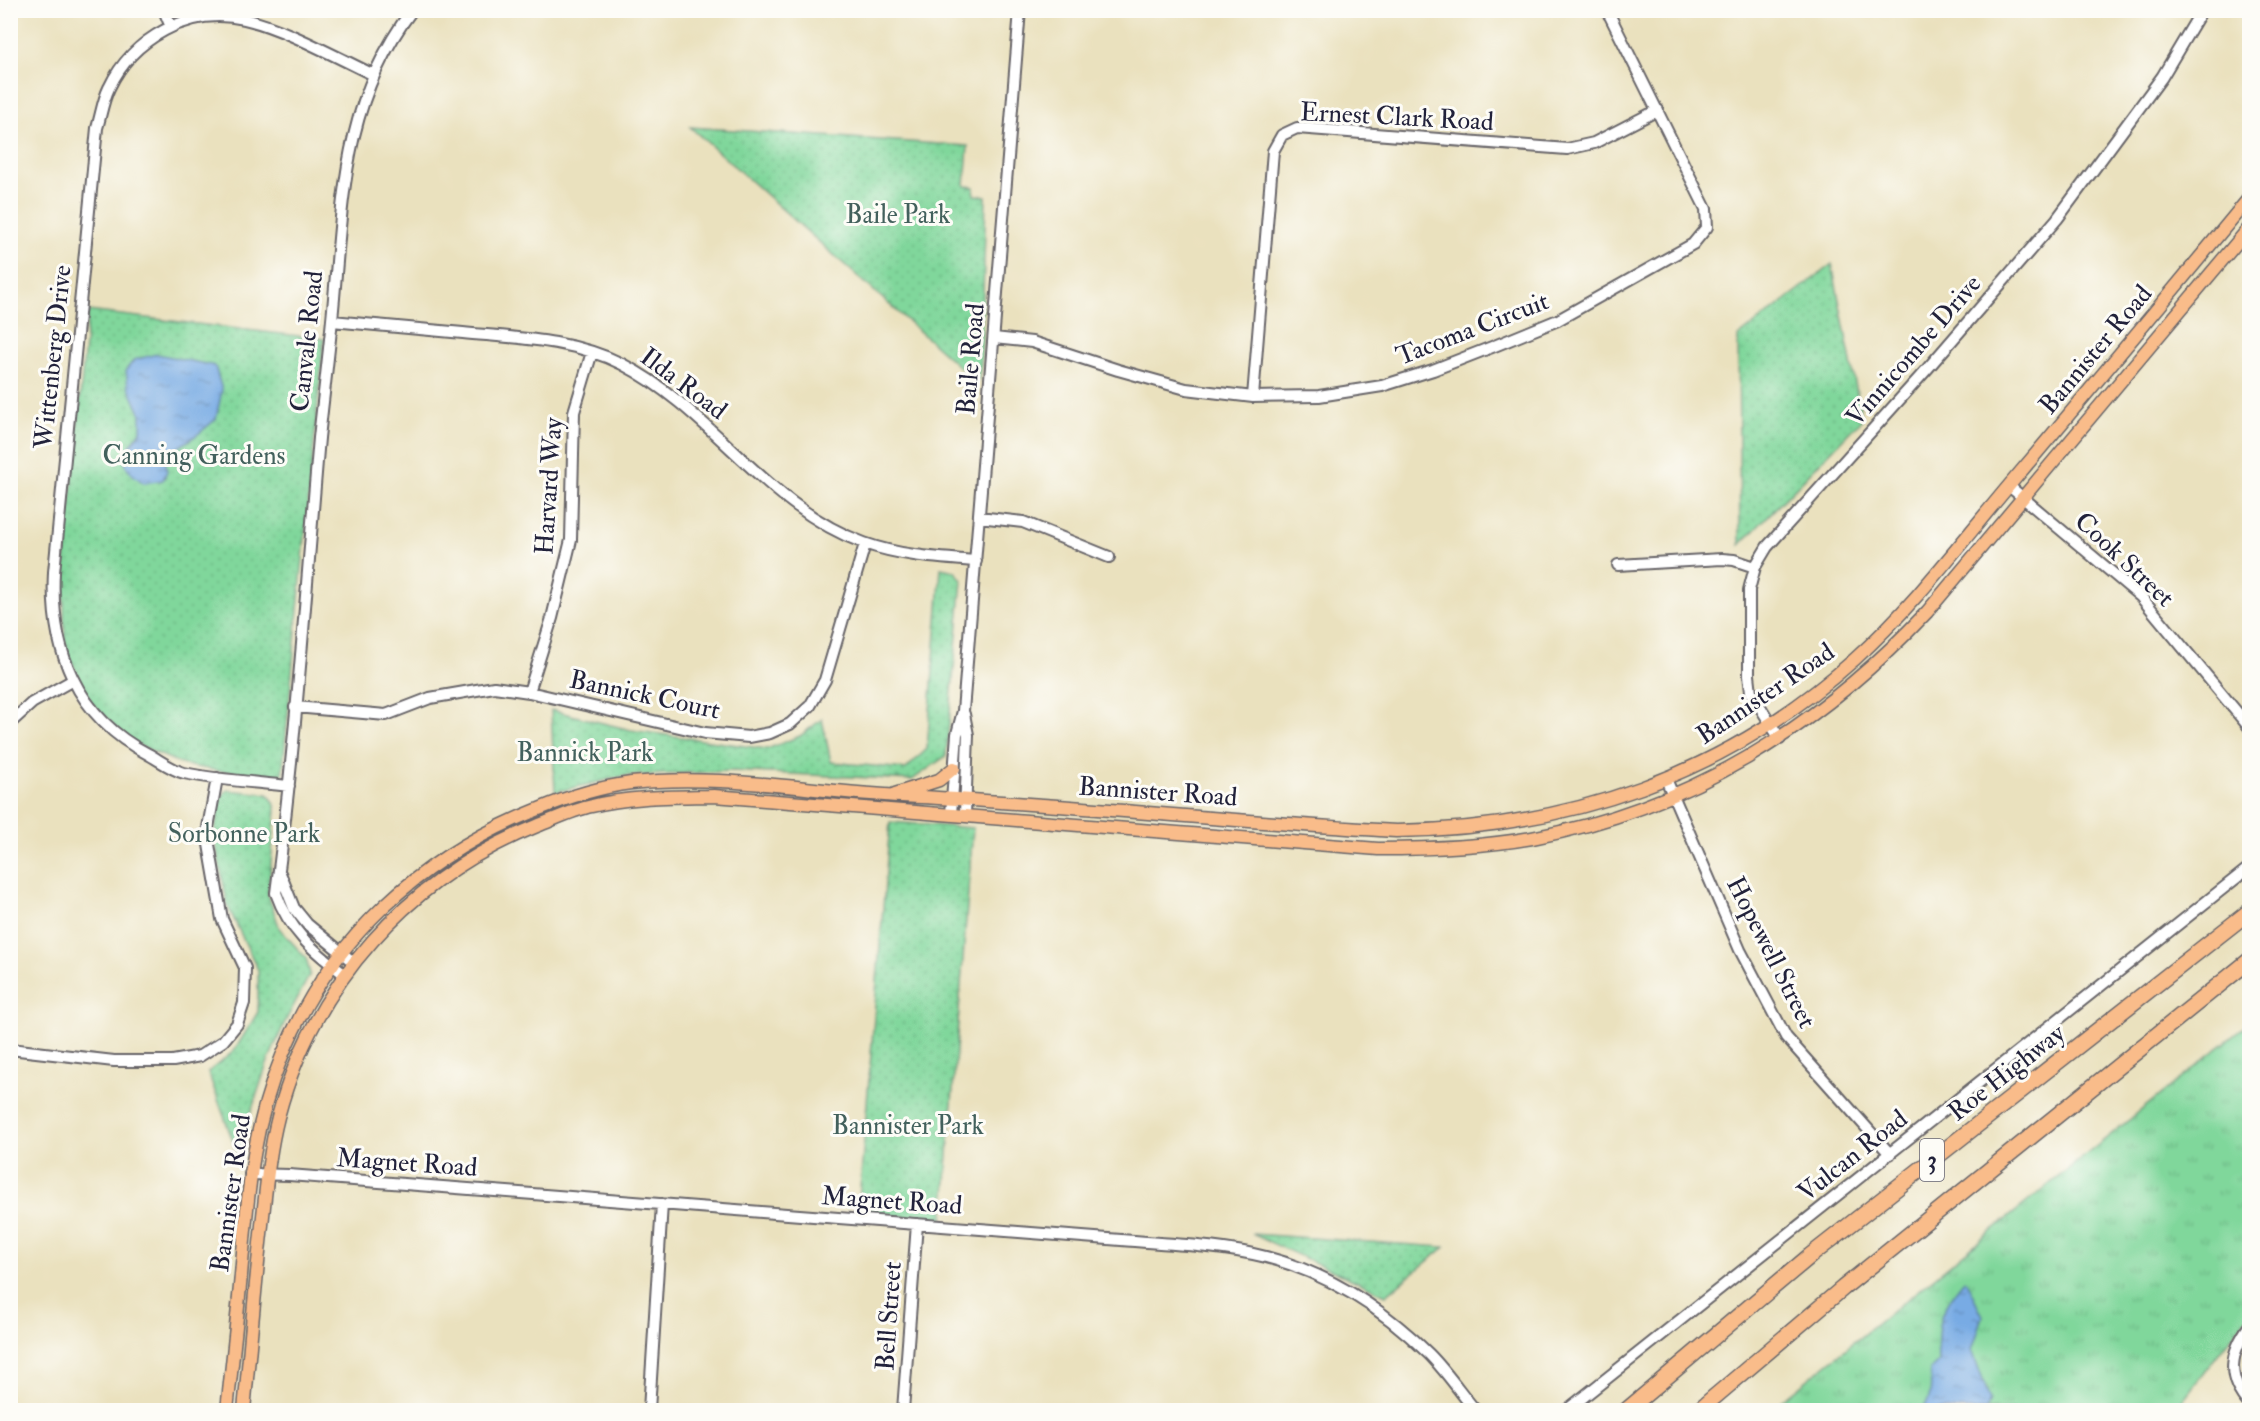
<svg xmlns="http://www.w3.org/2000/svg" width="2260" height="1421" font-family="'IM FELL Double Pica',serif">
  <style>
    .grass { fill: url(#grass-tufts); stroke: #517c6b; stroke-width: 1.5 }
    .park { fill: url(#park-dots); stroke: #517c6b; stroke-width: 1.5 }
    .water { fill: url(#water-ripples); stroke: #4d6690; stroke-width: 1.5 }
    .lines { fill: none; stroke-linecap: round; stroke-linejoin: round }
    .minor-casing { stroke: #686569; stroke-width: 14 }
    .major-casing { stroke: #686569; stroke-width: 15 }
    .highway-casing { stroke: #686569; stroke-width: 18 }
    .minor { stroke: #fff; stroke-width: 10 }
    .major { stroke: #f9bc8a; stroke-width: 12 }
    .highway { stroke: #f9bc8a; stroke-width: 15 }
    .labels { text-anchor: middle; stroke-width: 6; stroke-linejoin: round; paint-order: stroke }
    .shield { fill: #fdfcf7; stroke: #646373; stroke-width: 1.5 }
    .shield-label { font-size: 24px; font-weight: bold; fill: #22223b }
    .street-label { font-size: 26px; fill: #22223b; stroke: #fdfcf7 }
    .park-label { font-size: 26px; fill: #43615d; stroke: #fdfcf7 }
  </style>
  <defs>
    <pattern id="grass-tufts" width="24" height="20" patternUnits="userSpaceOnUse" patternTransform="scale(1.5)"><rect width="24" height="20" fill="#80d79b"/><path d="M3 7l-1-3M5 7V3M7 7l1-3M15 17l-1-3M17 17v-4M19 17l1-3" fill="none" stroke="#6eb886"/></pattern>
    <pattern id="park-dots" width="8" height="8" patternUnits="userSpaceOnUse" patternTransform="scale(1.5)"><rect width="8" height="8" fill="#80d79b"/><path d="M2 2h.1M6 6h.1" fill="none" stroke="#6eb886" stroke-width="1.8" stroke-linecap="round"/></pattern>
    <pattern id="water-ripples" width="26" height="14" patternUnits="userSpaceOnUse" patternTransform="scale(1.5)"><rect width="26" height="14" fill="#78abe4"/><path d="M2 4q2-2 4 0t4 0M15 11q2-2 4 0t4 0" fill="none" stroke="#628bba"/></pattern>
  </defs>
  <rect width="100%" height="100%" fill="#fdfcf7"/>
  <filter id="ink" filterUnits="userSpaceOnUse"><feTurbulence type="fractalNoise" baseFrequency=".0167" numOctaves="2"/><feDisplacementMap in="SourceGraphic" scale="12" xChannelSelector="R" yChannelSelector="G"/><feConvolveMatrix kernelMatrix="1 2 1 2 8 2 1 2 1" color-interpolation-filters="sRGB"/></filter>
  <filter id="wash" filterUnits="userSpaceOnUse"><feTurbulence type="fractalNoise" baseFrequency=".008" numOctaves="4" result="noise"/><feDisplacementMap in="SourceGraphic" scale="24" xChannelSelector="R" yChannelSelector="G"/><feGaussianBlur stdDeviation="1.35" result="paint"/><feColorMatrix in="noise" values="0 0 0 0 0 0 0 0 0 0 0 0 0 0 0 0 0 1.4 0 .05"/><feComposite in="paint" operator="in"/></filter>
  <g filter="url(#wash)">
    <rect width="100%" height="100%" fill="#eae1be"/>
    <path class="grass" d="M2249 1023V1314L2175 1410H1770Z"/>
    <path class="park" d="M690 127 968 146 965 186 974 187V195L986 196 981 364 978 381 964 371Z
      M1832 264 1862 419 1740 545 1738 337Z
      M88 311 324 339 282 776 219 771 184 765 129 741 91 702 66 650 64 622V571Z
      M941 568 955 571 962 580 946 756 912 780 732 771 624 776 555 792 551 710 631 730 767 749 800 736 822 719 831 762 906 769 927 749Z
      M227 790 268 794 274 802 276 810 268 895 280 929 306 958 310 974 284 1024 267 1064 249 1118 239 1158 208 1072 234 1051 258 1012V970L228 907 214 836 220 799Z
      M890 822 973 828 943 1220 888 1216 885 1213 865 1211 858 1213Z
      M1252 1234 1445 1247 1386 1295Z"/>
    <path class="water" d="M157 354 215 366 222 390 216 419 197 435 165 456 167 471 163 480 144 483C133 476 126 470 123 456L141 431V415L128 386 126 370 134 360Z
      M1965 1279 1983 1316 1972 1350 1990 1400 1986 1410H1921C1933 1400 1931 1384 1930 1370L1938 1362C1936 1323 1939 1309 1965 1279Z"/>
  </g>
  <g filter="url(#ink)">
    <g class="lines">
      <g class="minor-casing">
        <path id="minor" d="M164 10 171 27
          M332 321C375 325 419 329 463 333 516 338 572 339 622 364 712 410 767 508 864 543 900 556 939 558 976 561
          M994 338 1032 342 1118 370 1186 389 1253 397 1319 396 1382 386 1433 370 1492 347 1558 320 1693 244 1707 227 1706 209 1610 16 1605 10
          M1253 397 1273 151 1282 135 1297 128 1567 149 1594 143 1658 110
          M2009 486 2141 597 2250 728
          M979 517 1023 522 1109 557
          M1618 565 1722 559 1734 560 1755 567
          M529 692 552 618 571 540 574 412 592 352
          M295 707 386 715 430 698 494 687 529 692 705 733 749 737 770 733 790 724 810 706 825 680 865 544
          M964 714 968 735 965 815
          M10 723 32 703 73 680
          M1780 739 1751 692 1749 675V590L1755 567 1767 547 1928 368 2057 219 2162 77 2202 10
          M1666 779 1740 950 1786 1037 1890 1154
          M289 786C254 782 218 780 184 773 172 770 159 760 148 754 76 717 50 649 54 572L97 128C101 115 103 100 109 88 132 39 189 6 244 19 284 28 336 57 374 75
          M951 814 957 734 963 711 1020 10
          M280 873 294 908 307 924 353 962
          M344 974C313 951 289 930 276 893 296 742 306 589 319 438 324 391 330 345 334 298 343 193 345 99 412 10
          M10 1049 114 1061H173L200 1056 223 1041 237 1024 244 1003 245 968 222 919 207 833 217 778
          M250 1174 289 1175 1121 1240C1168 1244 1220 1245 1266 1257 1328 1273 1383 1309 1429 1354 1446 1371 1460 1392 1475 1410
          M2250 1325C2230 1352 2225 1378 2250 1405
          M649 1410 662 1204
          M903 1410 917 1224
          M1567 1410 2250 867"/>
      </g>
      <g class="major-casing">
        <path id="major" d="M895 794 939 780 954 768
          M227 1410C232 1365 237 1320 241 1275 248 1196 251 1131 282 1056 329 939 422 855 539 809 568 797 600 787 631 783 721 773 812 792 902 796 1067 804 1232 822 1396 831 1568 829 1726 775 1855 659 1916 604 1965 537 2018 475 2096 383 2173 290 2250 197
          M244 1410C250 1349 255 1287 262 1225 266 1189 269 1152 278 1117 313 984 409 877 537 826 555 819 573 810 592 806 632 796 674 797 714 796L1378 849C1429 849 1481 847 1532 838 1690 808 1818 728 1927 612L2250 227"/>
      </g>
      <g class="highway-casing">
        <path id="highway" d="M1627 1410 1810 1256 2250 911
          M1699 1410 1843 1288 2250 960"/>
      </g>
      <use href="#minor" class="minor"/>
      <use href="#major" class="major"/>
      <use href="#highway" class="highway"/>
    </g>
  </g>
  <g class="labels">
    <rect class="shield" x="1920" y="1139" width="24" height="42" rx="4.5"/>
    <g class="shield-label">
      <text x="1932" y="1168">3</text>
    </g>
    <g class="street-label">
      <text transform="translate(1397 116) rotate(3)" y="9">Ernest Clark Road</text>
      <text transform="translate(1472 328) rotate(-21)" y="9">Tacoma Circuit</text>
      <text transform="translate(306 341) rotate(-84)" y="9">Canvale Road</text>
      <text transform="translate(2095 349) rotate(-50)" y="9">Bannister Road</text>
      <text transform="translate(1913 350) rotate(-49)" y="9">Vinnicombe Drive</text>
      <text transform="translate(52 357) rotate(-84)" y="9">Wittenberg Drive</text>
      <text transform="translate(970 359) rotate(-85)" y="9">Baile Road</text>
      <text transform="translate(684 383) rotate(37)" y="9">Ilda Road</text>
      <text transform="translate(548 486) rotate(-86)" y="9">Harvard Way</text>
      <text transform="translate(2125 559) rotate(43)" y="9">Cook Street</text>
      <text transform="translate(1765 693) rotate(-34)" y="9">Bannister Road</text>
      <text transform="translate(645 694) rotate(12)" y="9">Bannick Court</text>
      <text transform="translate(1158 791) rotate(4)" y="9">Bannister Road</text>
      <text transform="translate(1772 952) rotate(63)" y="9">Hopewell Street</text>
      <text transform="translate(2006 1072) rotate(-38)" y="9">Roe Highway</text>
      <text transform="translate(1852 1155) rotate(-38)" y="9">Vulcan Road</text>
      <text transform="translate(407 1162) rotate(4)" y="9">Magnet Road</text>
      <text transform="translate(230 1193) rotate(-82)" y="9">Bannister Road</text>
      <text transform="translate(892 1200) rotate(4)" y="9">Magnet Road</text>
      <text transform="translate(888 1316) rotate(-86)" y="9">Bell Street</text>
    </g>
    <g class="park-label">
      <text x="898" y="223">Baile Park</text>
      <text x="194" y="464">Canning Gardens</text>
      <text x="585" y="761">Bannick Park</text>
      <text x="244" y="842">Sorbonne Park</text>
      <text x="908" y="1134">Bannister Park</text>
    </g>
  </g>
  <rect width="2260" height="1421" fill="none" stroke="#fdfcf7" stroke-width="36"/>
</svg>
